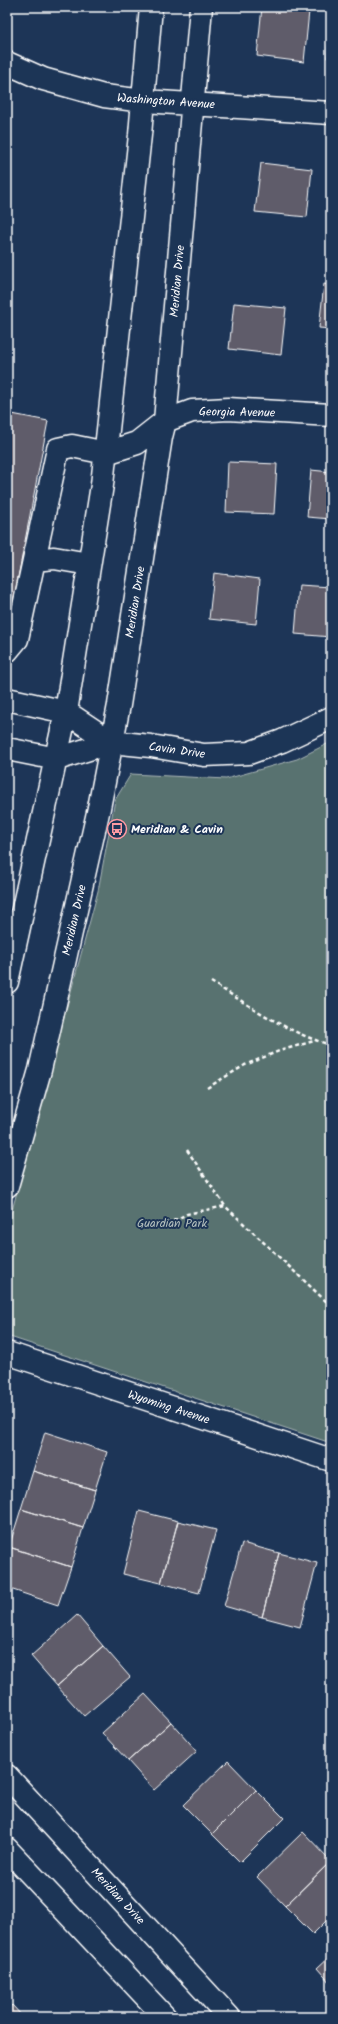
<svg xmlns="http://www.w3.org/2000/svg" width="338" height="2024" font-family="Kalam,sans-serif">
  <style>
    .green { fill: #58726f; stroke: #acb8b7 }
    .building { fill: #5e5c6a; stroke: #fff }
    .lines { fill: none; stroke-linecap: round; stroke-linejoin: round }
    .minor-casing { stroke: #fff; stroke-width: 25 }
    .path { stroke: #fff; stroke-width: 2.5; stroke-dasharray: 4 3; stroke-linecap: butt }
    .minor { stroke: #1d3557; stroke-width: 22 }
    .labels { text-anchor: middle; stroke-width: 4; stroke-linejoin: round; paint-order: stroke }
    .street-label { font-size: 12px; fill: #fff; stroke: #1d3557 }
    .poi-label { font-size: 12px; font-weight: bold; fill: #fff; stroke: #1d3557; text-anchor: start }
    .park-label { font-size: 12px; fill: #b4c0be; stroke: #1d3557 }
  </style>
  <rect width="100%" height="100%" fill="#1d3557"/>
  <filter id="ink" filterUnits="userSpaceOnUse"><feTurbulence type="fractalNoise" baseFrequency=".025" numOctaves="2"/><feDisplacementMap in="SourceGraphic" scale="8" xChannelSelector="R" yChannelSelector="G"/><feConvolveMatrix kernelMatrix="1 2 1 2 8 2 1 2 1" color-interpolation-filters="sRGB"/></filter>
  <g filter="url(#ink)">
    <path class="green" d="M331 742V1443L7 1336V1229L98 891 115 800 131 774 226 779 297 759Z"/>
    <path class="building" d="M262 7 309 11 304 62 257 56Z
      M331 17V58H327Z
      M261 163 312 169 307 217 255 212Z
      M324 284 331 285V329L319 328Z
      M234 303 286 308 281 355 229 349Z
      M12 414 48 421 7 635V440Z
      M228 462 277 464 274 514 226 512Z
      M311 470 331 472V519L307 517Z
      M214 573 260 579 256 624 209 619Z
      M299 585 331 587V637L295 634Z
      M45 1432 107 1452 95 1490 33 1471Z
      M33 1471 95 1490 83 1528 21 1509Z
      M21 1509 83 1528 71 1567 9 1547Z
      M139 1511 178 1521 161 1583 123 1574Z
      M178 1521 216 1530 199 1593 161 1583Z
      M242 1543 279 1553 262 1617 224 1606Z
      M9 1547 71 1567 58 1605 7 1588V1552Z
      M279 1553 317 1563 300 1627 262 1617Z
      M77 1615 103 1646 57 1686 31 1656Z
      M103 1646 130 1677 84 1716 57 1686Z
      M145 1694 171 1722 128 1761 102 1733Z
      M171 1722 197 1751 154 1790 128 1761Z
      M228 1761 256 1790 212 1834 183 1805Z
      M256 1790 284 1818 240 1862 212 1834Z
      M303 1832 331 1861 285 1906 257 1877Z
      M331 1861V1916L313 1934 285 1906Z
      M331 1955V1984L317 1968Z
      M12 2005 23 2017H7V2010Z"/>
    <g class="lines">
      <g class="minor-casing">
        <path id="minor" d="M7 63 43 79 104 96 144 101 331 113
          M34 560 58 449 72 446 106 453 137 443 165 421 192 411 228 409 331 415
          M7 651 17 639 34 560 54 558 89 564
          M7 699 66 712 111 742
          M7 749 57 759 111 742 151 746 204 755 249 753 282 741 331 718
          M7 982 66 712 102 485 140 135 151 7
          M7 1186 40 1070 99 808 119 705 161 437 165 421 201 7
          M7 1353 331 1460
          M7 1776 229 2017
          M7 1849 165 2017"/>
      </g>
      <path class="path" d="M211 982C249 1005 287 1033 331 1045
        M207 1088 245 1065 279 1051 314 1041
        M187 1150 225 1206 331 1306
        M161 1227 187 1214 225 1206"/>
      <use href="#minor" class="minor"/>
    </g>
  </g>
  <defs>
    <g id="bus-ring" transform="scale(1)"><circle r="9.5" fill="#1d3557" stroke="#ff9aa2" stroke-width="1.5"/><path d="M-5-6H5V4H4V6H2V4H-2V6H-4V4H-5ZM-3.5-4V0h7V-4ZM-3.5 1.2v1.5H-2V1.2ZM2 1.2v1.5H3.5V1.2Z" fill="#ff9aa2"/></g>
  </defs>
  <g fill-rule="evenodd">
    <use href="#bus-ring" x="117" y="829"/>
  </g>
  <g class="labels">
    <g class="street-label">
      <text transform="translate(166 101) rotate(4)" y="4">Washington Avenue</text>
      <text transform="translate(177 281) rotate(-85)" y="4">Meridian Drive</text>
      <text transform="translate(237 412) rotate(1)" y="4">Georgia Avenue</text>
      <text transform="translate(135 602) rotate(-81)" y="4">Meridian Drive</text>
      <text transform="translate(177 750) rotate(8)" y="4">Cavin Drive</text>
      <text transform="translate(74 920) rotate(-77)" y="4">Meridian Drive</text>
      <text transform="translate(169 1407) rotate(18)" y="4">Wyoming Avenue</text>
      <text transform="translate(118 1896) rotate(47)" y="4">Meridian Drive</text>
    </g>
    <g class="poi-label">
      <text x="131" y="833">Meridian &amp; Cavin</text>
    </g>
    <g class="park-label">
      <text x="172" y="1227">Guardian Park</text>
    </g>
  </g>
  <rect width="338" height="2024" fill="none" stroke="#1d3557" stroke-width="24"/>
  <rect x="12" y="12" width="314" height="2000" fill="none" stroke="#fff" stroke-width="1.5" filter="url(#ink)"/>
</svg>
